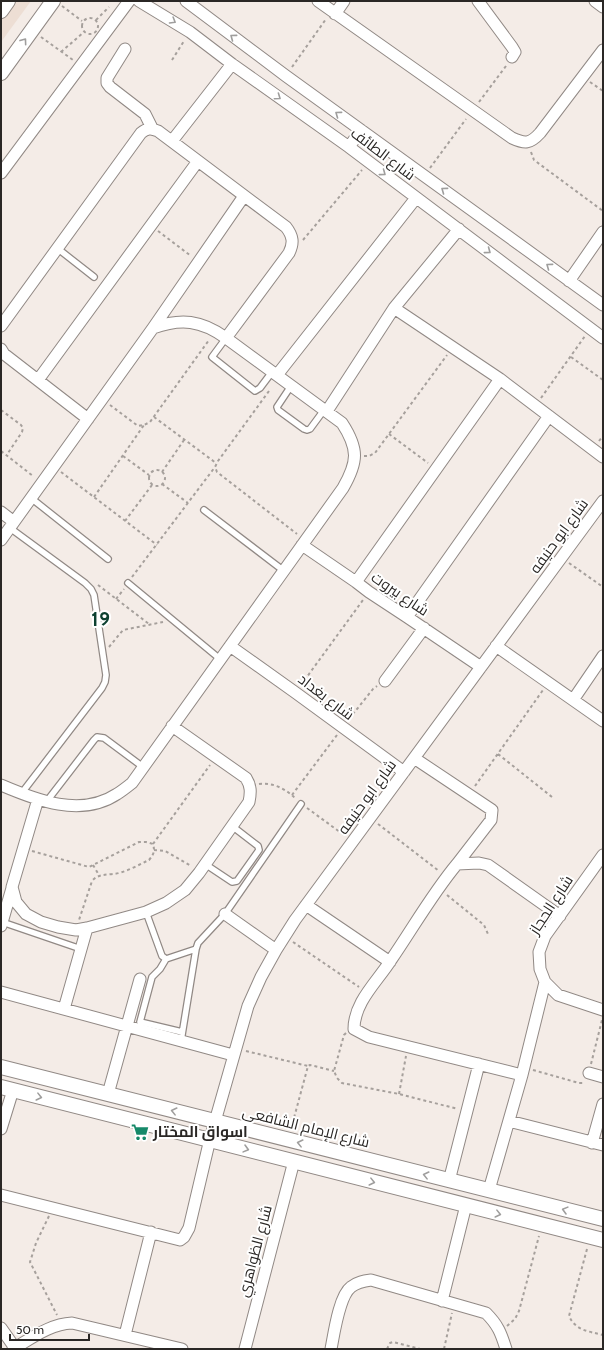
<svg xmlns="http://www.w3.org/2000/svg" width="604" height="1350" font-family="Cabin,Cairo,sans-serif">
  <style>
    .built { fill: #edded4 }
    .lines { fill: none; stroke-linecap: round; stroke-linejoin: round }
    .service-casing { stroke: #918985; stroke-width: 8 }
    .minor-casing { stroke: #918985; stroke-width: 13 }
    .tertiary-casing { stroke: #918985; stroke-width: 16 }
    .path { stroke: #a6a09c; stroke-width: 2; stroke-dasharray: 3 3; stroke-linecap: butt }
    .service { stroke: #fff; stroke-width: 5.5 }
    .minor { stroke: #fff; stroke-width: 11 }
    .tertiary { stroke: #fff; stroke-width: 14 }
    .oneway { stroke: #9f9e9d }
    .labels { text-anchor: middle; stroke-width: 4; stroke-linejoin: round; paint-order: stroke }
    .street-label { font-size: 15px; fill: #2a2725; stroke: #fff }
    .poi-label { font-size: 15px; font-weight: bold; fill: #2a2725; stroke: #fff; text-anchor: start }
    .district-label { font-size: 19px; font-weight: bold; letter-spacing: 1px; fill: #0d4131; stroke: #fff }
  </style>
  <rect width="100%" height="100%" fill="#f4ece7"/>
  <path class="built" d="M1 1H31L1 42Z"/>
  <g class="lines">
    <g class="service-casing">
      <path id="service" d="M57 248 94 277
        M226 338 212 357 255 391 260 388 272 372
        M291 386 277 407 278 410 304 429 307 430 310 429 324 410
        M31 498 108 559
        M204 510 284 571
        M10 528 85 583 91 589 94 595 106 675 105 682 102 688 21 794
        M128 583 220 659
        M47 801 94 740 97 737 104 738 143 767
        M205 864 232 882 237 881 259 850 258 846 232 826
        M146 912 162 956 166 959 196 949
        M2 922 81 949
        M166 959 160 969 152 977 140 1022 182 1032
        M181 1041 196 949 198 943 225 914 301 804"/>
    </g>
    <g class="minor-casing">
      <path id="minor" d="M139 1 190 32 232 64 349 147 603 338
        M186 1 286 76 603 305
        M318 1 512 138C525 144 530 144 540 133L603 50
        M478 1 512 47 515 52 512 57
        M595 1 603 7
        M335 14 344 1
        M125 49 107 78V83L110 87 145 114 152 128
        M172 141 232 64
        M349 147 361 130
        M1 173 129 1
        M569 281 603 232
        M394 308 500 379 603 457
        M1 326 141 133C147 128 151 128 158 131L286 227C293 236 294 243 289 253L226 338
        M1 349 4 354 88 419
        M277 375 416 198
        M38 380 198 161
        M327 411 394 308 459 229
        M1 512 14 522
        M1 540 153 328 244 196
        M302 545 356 582 369 592 407 617 481 667
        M356 582 500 379
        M407 617 549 416
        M230 646 296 693 404 772
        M496 646 603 721
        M385 681 424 628
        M573 700 603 656
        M414 758 492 810 491 820 457 864
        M1 785C36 800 81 818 117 794 122 791 127 787 132 783L343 488C358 462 359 449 342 423L226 338C201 320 181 318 153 328
        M38 799 12 887 16 902 26 914 41 922 58 927 76 930 87 928 146 912 166 903 185 890 199 873 249 802C251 792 251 786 246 778L172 726
        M603 855 545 936 539 952 540 969 545 982 558 995 603 1010
        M306 905 390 962
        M225 914 276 950
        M1 926 12 888
        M1 992 233 1055
        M64 1009 87 928
        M589 1073 603 1077
        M522 1075 369 1037 354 1029C354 1002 377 982 391 960 413 928 432 894 457 864L479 863 488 865 560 916
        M108 1094 140 979
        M509 1121 603 1145
        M1 1129 13 1090
        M592 1143 603 1104
        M449 1181 479 1064
        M489 1190 522 1075 545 982
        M1 1195 180 1240 184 1237 189 1228 210 1139 248 1006 261 977 276 950 295 920 603 501
        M442 1301 466 1205
        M1 1328 15 1348
        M125 1335 151 1232
        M13 1349C32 1338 50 1324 72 1323L182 1349
        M245 1349 294 1161
        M331 1349C334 1334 339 1296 351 1287 357 1282 364 1281 371 1280L486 1313C498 1325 501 1333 506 1349"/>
    </g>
    <g class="tertiary-casing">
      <path id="tertiary" d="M1 11 8 1
        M1 73 53 1
        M1 1067 603 1219
        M1 1087 603 1240"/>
    </g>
    <path class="path" d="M62 6 82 21
      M82 26a8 8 0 1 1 16 0a8 8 0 1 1-16 0Z
      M96 20 109 7
      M41 37 73 60
      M61 52 84 32
      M172 60 184 41
      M292 67 326 19
      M590 82 603 91
      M479 102 506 66
      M531 152 534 160 603 211
      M430 168 466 119
      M158 231 191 256
      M303 240 362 170
      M571 357 603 380
      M269 391 218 461 215 467 217 472 297 534
      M541 398 585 336
      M110 405 138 426 144 425 150 422 209 340
      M1 410 21 425 23 428 22 432 6 456
      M154 417 216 463
      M389 434 428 463
      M599 441 603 436
      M1 451 33 476
      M123 456 149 475
      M364 456H369L375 453 447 355
      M149 478a8 8 0 1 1 16 0a8 8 0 1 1-16 0Z
      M61 472 157 545
      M162 472 184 440
      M162 484 188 503
      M94 497 144 425
      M125 521 152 485
      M569 563 603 587
      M132 577 215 467
      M98 585 149 624
      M116 599 124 589
      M109 647 123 630 163 622
      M301 685 363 600
      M349 719 373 689 377 686
      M498 754 552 797
      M259 784C273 782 286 789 296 799
      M475 786 543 690
      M292 795 337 735
      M307 808 344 835
      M378 824 439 871
      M153 844 210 765
      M154 850 165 851 191 866
      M32 851 89 867 139 842H146L153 844C155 851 154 854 149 860 138 865 125 873 113 874 105 875 98 874 92 881L79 920
      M93 865 99 875
      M447 895 484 925 488 934
      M293 942 359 987
      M346 1033 344 1035 334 1071 337 1078 342 1083 399 1094 458 1109
      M246 1051 308 1066
      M591 1064 602 1020
      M533 1070 579 1083H584
      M399 1094 406 1056
      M291 1129 308 1066 310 1065 334 1071
      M49 1216 36 1243 30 1262 57 1315
      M587 1249 569 1316C576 1331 588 1331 603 1335
      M507 1326 515 1319 519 1311 539 1236
      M387 1349 390 1343 393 1342 420 1349
      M444 1349 452 1313"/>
    <use href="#service" class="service"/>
    <use href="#minor" class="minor"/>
    <use href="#tertiary" class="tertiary"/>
  </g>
  <defs><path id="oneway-chevron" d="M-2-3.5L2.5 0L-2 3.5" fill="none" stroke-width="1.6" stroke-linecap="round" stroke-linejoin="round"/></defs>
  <g class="oneway">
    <use href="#oneway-chevron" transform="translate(173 21) rotate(31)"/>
    <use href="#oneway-chevron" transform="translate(233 37) rotate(-143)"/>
    <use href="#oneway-chevron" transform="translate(24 41) rotate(-54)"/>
    <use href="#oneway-chevron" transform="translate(278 97) rotate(35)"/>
    <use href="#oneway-chevron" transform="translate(338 114) rotate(-144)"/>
    <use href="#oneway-chevron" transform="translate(383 173) rotate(37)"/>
    <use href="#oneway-chevron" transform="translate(444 190) rotate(-144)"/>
    <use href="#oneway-chevron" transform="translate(488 251) rotate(37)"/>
    <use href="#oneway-chevron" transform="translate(549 266) rotate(-144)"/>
    <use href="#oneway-chevron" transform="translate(39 1097) rotate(14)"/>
    <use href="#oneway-chevron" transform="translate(174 1111) rotate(-166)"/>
    <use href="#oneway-chevron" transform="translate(300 1143) rotate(-166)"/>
    <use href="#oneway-chevron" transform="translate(246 1149) rotate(15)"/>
    <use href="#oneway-chevron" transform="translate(426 1175) rotate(-166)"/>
    <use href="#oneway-chevron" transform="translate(372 1182) rotate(14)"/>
    <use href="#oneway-chevron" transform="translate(565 1210) rotate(-165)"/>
    <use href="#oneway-chevron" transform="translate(498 1214) rotate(14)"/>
  </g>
  <defs>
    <g id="supermarket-bare" transform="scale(1.38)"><path d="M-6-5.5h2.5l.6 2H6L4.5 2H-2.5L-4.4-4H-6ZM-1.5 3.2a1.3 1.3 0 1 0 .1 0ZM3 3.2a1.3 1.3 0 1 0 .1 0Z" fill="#168969" stroke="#fff" stroke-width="2.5" paint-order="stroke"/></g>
  </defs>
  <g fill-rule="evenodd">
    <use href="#supermarket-bare" x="140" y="1132"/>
  </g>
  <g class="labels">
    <g class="street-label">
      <text transform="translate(383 154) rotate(37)" y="5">شارع الطائف</text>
      <text transform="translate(559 536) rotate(-54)" y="5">شارع ابو حنيفه</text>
      <text transform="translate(400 594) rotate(34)" y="5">شارع بيروت</text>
      <text transform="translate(326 697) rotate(37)" y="5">شارع بغداد</text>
      <text transform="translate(367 797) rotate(-54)" y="5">شارع ابو حنيفه</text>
      <text transform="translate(551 905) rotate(-57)" y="5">شارع الحجاز</text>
      <text transform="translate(306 1127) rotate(14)" y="5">شارع الإمام الشافعى</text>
      <text transform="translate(255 1251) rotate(-75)" y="5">شارع الظواهري</text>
    </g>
    <g class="poi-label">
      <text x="153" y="1137">اسواق المختار</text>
    </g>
    <g class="district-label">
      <text x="101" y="626">19</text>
    </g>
  </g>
  <rect width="604" height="1350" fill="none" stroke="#2a2725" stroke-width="4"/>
  <path d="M10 1334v6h79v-6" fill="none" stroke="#2a2725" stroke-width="2"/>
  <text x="16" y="1334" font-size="12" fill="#2a2725" stroke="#ffffff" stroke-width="3" paint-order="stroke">50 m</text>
</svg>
